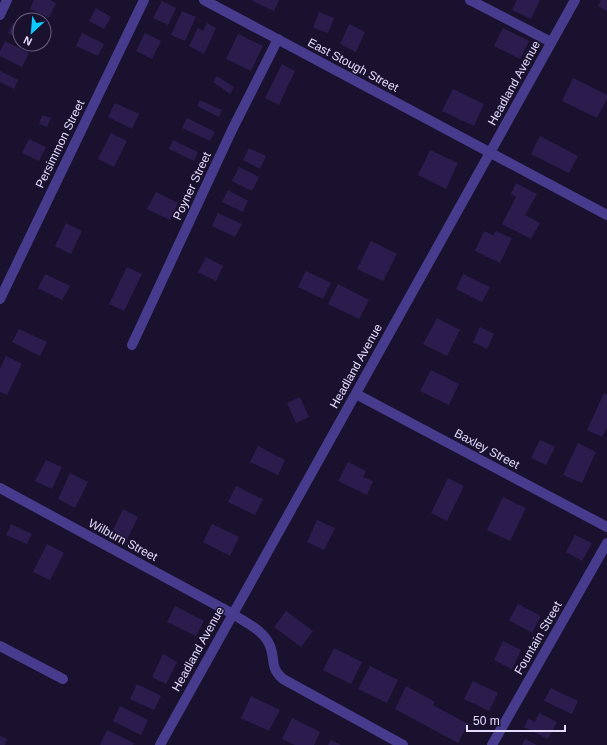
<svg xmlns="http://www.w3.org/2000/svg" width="607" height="745" font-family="Arial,sans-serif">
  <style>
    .building { fill: #2c1c4e }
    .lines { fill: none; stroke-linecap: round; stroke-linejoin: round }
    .minor { stroke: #473b8d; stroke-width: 10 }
    .labels { text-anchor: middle; stroke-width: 3; stroke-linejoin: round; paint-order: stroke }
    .street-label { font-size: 12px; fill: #e4ddff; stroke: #19112d }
  </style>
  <rect width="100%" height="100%" fill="#19112d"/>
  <path class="building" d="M34 0H50L56 3 49 18 30 9Z
    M251 0H279L274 11Z
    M517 0H540L531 19 512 10Z
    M601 0H607V11L598 6Z
    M162 1 176 8 168 25 153 18Z
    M96 8 111 17 104 29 89 21Z
    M182 11 196 17 185 41 171 35Z
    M319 12 334 18 328 33 313 28Z
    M13 23 20 27V39L8 33Z
    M207 23 216 28 204 54 189 46 198 28 203 31Z
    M349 24 365 32 356 52 340 44Z
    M503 28 529 41 520 59 494 46Z
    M82 33 104 44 98 56 76 46Z
    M145 33 161 41 152 59 136 51Z
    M238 34 263 46 251 71 226 59Z
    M5 41 29 53 22 67 0 56V51Z
    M29 44H39L37 48Z
    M282 64 295 71 279 105 265 98Z
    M0 71 18 80 14 89 0 82Z
    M217 76 234 87 230 94 213 82Z
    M573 78 607 95V99L597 118 562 101Z
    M453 89 484 104 474 126 442 111Z
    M200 100 222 110 219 117 197 106Z
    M115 103 139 114 132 129 108 117Z
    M42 115 51 118 47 127 39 124Z
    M187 118 215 132 210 141 182 128Z
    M111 133 127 141 114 167 98 159Z
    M540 136 578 156 569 173 531 154Z
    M29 139 46 147 39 161 22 153Z
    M173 140 198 152 194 161 169 149Z
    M249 148 266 156 260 169 243 160Z
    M430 150 458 163 446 189 418 175Z
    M239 167 259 177 252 191 232 181Z
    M516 183 537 194 525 215 540 223 531 239 502 224 516 197 511 194Z
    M228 190 248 201 243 212 222 202Z
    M156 192 178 203 170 220 147 209Z
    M218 213 242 224 235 237 212 226Z
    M66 223 82 231 71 254 55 246Z
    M484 231 493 235 496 231 512 238 500 263 475 251Z
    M371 241 397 254 383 281 357 269Z
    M206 257 223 266 216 281 198 272Z
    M127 267 142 274 124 311 109 304Z
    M306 271 331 283 323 299 298 287Z
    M45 274 70 286 62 300 38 288Z
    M463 274 490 287 482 302 456 289Z
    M338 284 369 300 359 319 328 304Z
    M437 318 460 330 447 356 423 344Z
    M480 327 494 334 487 349 473 342Z
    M19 329 47 342 40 356 12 342Z
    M6 356 22 364 7 395 0 392V369Z
    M431 370 459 384 449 405 420 391Z
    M604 393 607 395V428L602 437 587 430Z
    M300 397 309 417 296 423 287 403Z
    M540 440 555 447 546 465 531 458Z
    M578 443 596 452 582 483 563 475Z
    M258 446 285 460 278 475 250 462Z
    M46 460 62 467 52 489 35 481Z
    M348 462 366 471 363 477 373 481 367 495 338 481Z
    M70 473 88 482 75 508 58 499Z
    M448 478 464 486 447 521 431 513Z
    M236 486 263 499 255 515 228 502Z
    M503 497 526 508 510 541 487 530Z
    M123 509 138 517 125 544 110 536Z
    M317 520 335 528 324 550 307 542Z
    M11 524 32 534 27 544 6 535Z
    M212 524 239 537 230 556 203 542Z
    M575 535 592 543 582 561 566 552Z
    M47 544 64 553 50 580 33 572Z
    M518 604 541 616 532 633 509 620Z
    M175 606 204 621 196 636 167 622Z
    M286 611 313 631 301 647 274 627Z
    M503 641 521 650 512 669 494 660Z
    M334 648 362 662 351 684 323 670Z
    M163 654 177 662 166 684 152 677Z
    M370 666 398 680 387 703 358 689Z
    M473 681 498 693 489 711 464 699Z
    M137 684 161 696 154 710 130 699Z
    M406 686 435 702 433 705 468 724 458 743 395 709Z
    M551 688 578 701 572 714 544 701Z
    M251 696 280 710 269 731 241 718Z
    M120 706 148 720 141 735 113 721Z
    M539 713 557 722 548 739 524 727 528 719 535 722Z
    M292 718 320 732 314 745H295L282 739Z
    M107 730 134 743 133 745H100Z
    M0 736 7 739 5 745H0Z
    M525 739 537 745H522Z
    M331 740 341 745H328Z"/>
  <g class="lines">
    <path class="minor" d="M204 0 607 215
      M470 0 551 42
      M0 15 7 0
      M0 299 144 0
      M132 345 232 130 278 39
      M356 394 607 527
      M0 488 233 614C246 623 264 630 270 646 276 660 269 667 283 679L403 745
      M0 646 63 679
      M160 745 575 0
      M492 745 607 543"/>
  </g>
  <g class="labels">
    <g class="street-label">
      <text transform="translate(353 65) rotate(28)" y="4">East Stough Street</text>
      <text transform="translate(514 83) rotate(-61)" y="4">Headland Avenue</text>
      <text transform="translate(60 144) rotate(-64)" y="4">Persimmon Street</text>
      <text transform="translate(192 186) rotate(-65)" y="4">Poyner Street</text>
      <text transform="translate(356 366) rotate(-61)" y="4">Headland Avenue</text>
      <text transform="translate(487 449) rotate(28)" y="4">Baxley Street</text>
      <text transform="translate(123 540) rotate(28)" y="4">Wilburn Street</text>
      <text transform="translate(538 638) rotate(-60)" y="4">Fountain Street</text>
      <text transform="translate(198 649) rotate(-61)" y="4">Headland Avenue</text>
    </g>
  </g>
  <g transform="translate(32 32) rotate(206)"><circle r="19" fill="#19112d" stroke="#6a6381"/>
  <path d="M0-3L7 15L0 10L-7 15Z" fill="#09ccff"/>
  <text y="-6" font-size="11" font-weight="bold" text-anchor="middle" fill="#e4ddff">N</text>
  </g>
  <path d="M467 725v6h98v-6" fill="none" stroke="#e4ddff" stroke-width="2"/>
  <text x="473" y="725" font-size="12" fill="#e4ddff" stroke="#19112d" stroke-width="3" paint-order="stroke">50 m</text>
</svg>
